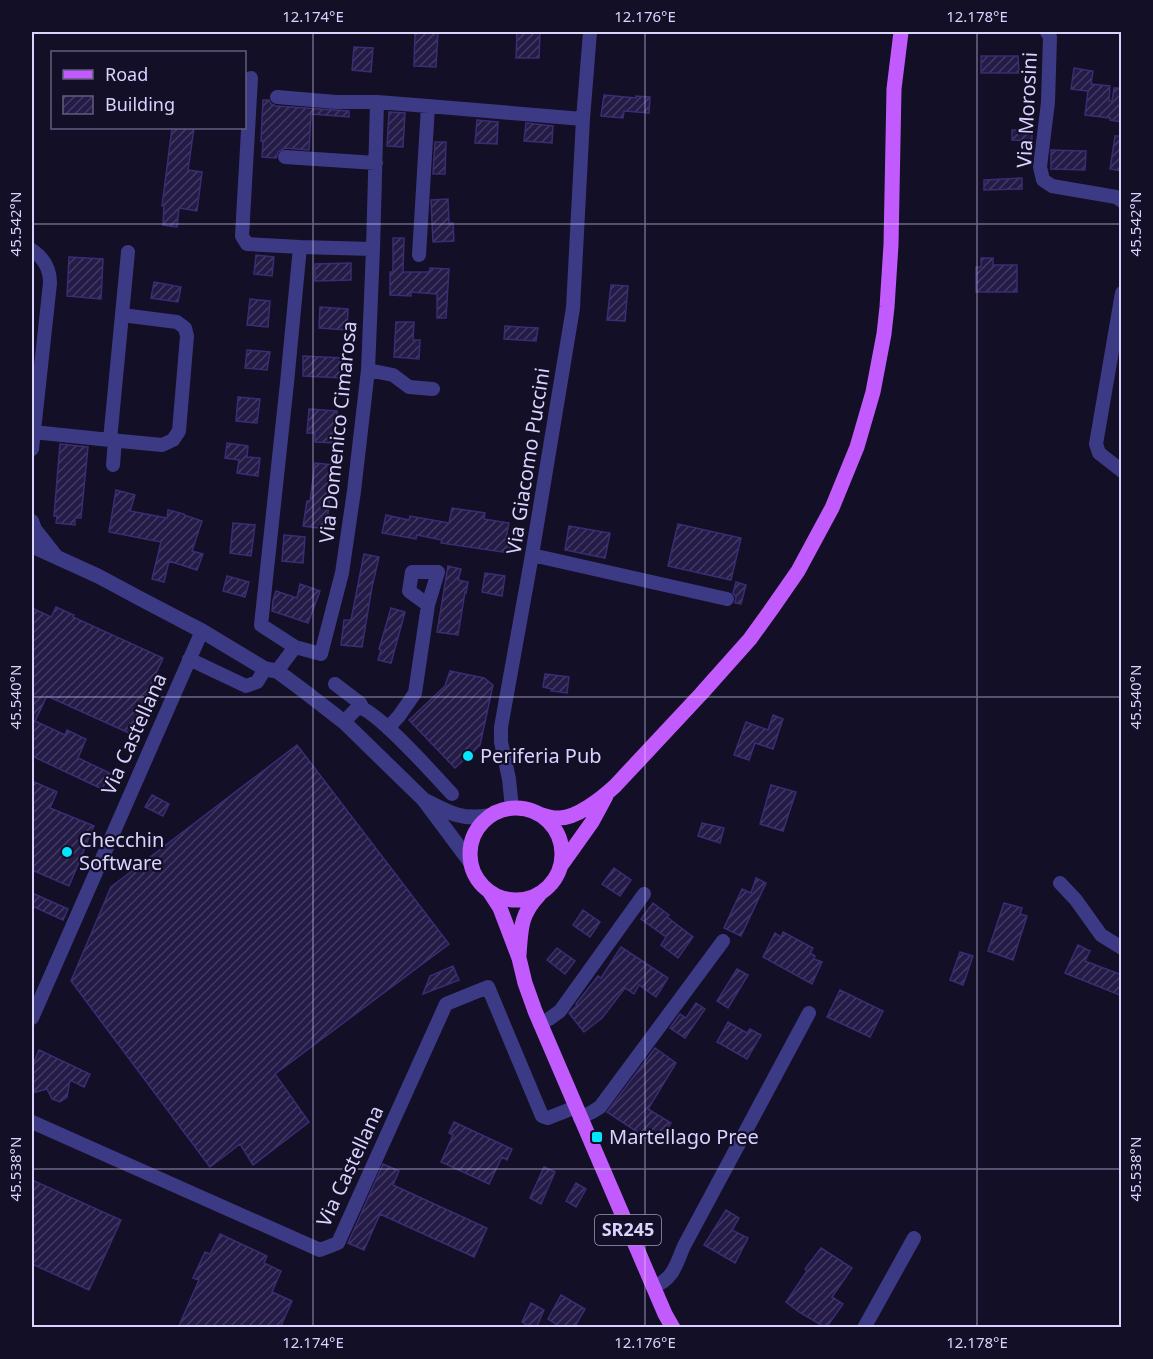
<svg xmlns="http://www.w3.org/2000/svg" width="1153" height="1359" font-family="'Noto Sans',sans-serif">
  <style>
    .building { fill: url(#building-hatch); stroke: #3b2d73; stroke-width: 1.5 }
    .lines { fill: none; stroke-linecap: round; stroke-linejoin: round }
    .minor { stroke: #3d3a85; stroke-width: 14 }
    .tertiary { stroke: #3d3a85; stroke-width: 15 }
    .primary { stroke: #c25bff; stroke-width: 15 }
    .ticks { fill: none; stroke: #d9d4ff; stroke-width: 1.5; stroke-opacity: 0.45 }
    .poi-dot { fill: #00e5ff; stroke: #130f26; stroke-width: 2 }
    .labels { text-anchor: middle; stroke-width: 4.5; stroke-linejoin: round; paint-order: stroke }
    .shield { fill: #130f26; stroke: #9e99be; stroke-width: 1.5 }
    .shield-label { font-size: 18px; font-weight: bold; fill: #d9d4ff }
    .street-label { font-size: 20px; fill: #d9d4ff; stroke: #130f26 }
    .poi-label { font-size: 20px; fill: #d9d4ff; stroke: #130f26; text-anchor: start }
    .neatline { fill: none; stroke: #d9d4ff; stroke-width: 2 }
    .ticks-label { font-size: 15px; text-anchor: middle; fill: #d9d4ff }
  </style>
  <defs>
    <pattern id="building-hatch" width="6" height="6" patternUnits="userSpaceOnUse" patternTransform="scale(1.5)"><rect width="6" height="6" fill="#241b47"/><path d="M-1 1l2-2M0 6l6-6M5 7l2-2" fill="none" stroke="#433b63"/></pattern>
  </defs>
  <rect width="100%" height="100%" fill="#130f26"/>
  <path class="building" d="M415 32H438L436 67 414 66Z
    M517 32H540L539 58H516Z
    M354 47 373 48 371 72 352 70Z
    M981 56H1018L1019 73H981Z
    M1074 68 1093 71 1091 84 1110 86 1109 101H1112L1114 88H1122V122L1110 120V118L1085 115 1088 91 1071 89Z
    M604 95 636 98V96L650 97 649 113 624 111 623 118 601 116Z
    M263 100H269L271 104 276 106 349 111V117L311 114 309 150 285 148 278 152 276 158 262 157 263 141H261Z
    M389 112 405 113 403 147 387 146Z
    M477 120 498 122 497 144 475 143Z
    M526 123 553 126 552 143 524 141Z
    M172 128H194L188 170 202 172 197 211 179 208 177 227 163 225 164 206H162Z
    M1012 130H1032V141L1012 140Z
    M1115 136H1122V171L1110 169Z
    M435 142H446L445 174H433Z
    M1051 150 1086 151 1085 170 1051 169Z
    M1022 178V189L984 190V180Z
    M448 199 449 223H453L454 241 433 242 431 200Z
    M393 238H404L403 272H429L430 268 449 269 446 318H437V294L411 292V296L390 295V272H393Z
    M256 255 274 257 272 276 254 274Z
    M69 257 103 259 101 299 67 296Z
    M981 258H993V265H1017V292H976V267H981Z
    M351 263V280L315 281V264Z
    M154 282 181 287 178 302 151 298Z
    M611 285 628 286 625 321 607 320Z
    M250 299 270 301 268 327 247 325Z
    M320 307 348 309 347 330 319 328Z
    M396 322H414L413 340H420L419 359 394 357Z
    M505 326 538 328 536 341 504 339Z
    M247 350 270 352 267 370 245 368Z
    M303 356 344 358 343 378 303 376Z
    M238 397 260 399 257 423 236 421Z
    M309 409 337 411 335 443 315 442V433H307Z
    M227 443 248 446 247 457 260 458 258 476 237 473 239 460 225 458Z
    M60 444 88 447 81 518H75V525L56 523 57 516H54Z
    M315 463 334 465 326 529 303 526 307 501H310Z
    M116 490 135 495 130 511 167 518 168 510 184 514V515L202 521 192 551 203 554 197 570 169 561 164 582 152 579 161 542 109 532Z
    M452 508 485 513 484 519 509 523 506 538 512 539 509 553 441 543 442 540 417 535 416 539 382 533 386 515 409 520 410 516 449 523Z
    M233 523 255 525 251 556 230 553Z
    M678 524 741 538 731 580 668 566Z
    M569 526 610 533 605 558 565 550Z
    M284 535 305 537 303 563 282 561Z
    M364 554 379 557 372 587 362 647 341 645 344 620H351Z
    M448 566 461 569 458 580 468 582 466 593 465 592 458 635 437 632Z
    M485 573 505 576 502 596 482 592Z
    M227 576 249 582 245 597 223 591Z
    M736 582 746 585 741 604 735 603 736 597 733 593Z
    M300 584 320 591 308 623 272 611 273 600 276 591 297 598Z
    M56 607 74 615 73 617 163 658 129 733 47 696 35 721 65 735 67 730 86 739 78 758 110 773 102 789 32 756V608L51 617Z
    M391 608 405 612 391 663 378 660 381 650 379 649Z
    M450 671 484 678 493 685 480 745 455 768 409 720 445 686Z
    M545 674 569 677 567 693 551 691 552 689 543 687Z
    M773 715 783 719 773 749 755 743 749 760 734 755 746 722 768 730Z
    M297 745 449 944 275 1074 309 1122 253 1165 240 1144 210 1167 71 981 111 887Z
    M32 781 57 792 50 808 94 826 69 886 32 870Z
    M771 785 796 792 783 831 760 824Z
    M152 795 169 804 163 816 145 807Z
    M702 823 724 828 720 843 698 836Z
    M614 868 631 880 620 896 602 884Z
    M756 878 766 883 741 936 724 928 742 889 751 893Z
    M32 893 68 909 63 920 32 906Z
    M653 903 669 915 667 917 693 937 678 958 661 945 666 937 641 919Z
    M1004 903 1022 908 1020 914 1027 916 1013 960 988 951Z
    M583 910 600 922 590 937 573 925Z
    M783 932 813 948 810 953 815 956 814 959 822 962 812 984 763 957 775 933 781 937Z
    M1078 945 1090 951 1085 961 1122 975V996L1065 973Z
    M621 947 668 978 656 997 639 985 634 994 625 988 602 1018 584 1032 569 1013 577 1005 576 1004 598 976 601 978Z
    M557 948 575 961 565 974 547 960Z
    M960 952 973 956 963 985 950 980Z
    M453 966 459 980 423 994 430 976Z
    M737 969 748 975 728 1008 717 1001Z
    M840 990 883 1011 870 1037 827 1017Z
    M696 1003 705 1009 685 1038 670 1028 680 1014 686 1018Z
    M728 1022 747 1033 750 1029 761 1035 747 1059 717 1042Z
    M655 1048 676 1063 648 1109 671 1123 657 1145 607 1112Z
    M39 1050 90 1074 84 1087 70 1080 67 1097 60 1102 52 1099 47 1089 32 1093V1067Z
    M454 1122 512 1149 507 1160 502 1157 489 1184 441 1162 453 1135 449 1133Z
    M383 1164 399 1171 393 1185 487 1228 474 1257 380 1214 364 1250 348 1243Z
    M544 1167 555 1172 541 1204 530 1198Z
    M32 1180 121 1220 89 1290 32 1264Z
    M576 1183 586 1189 576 1207 566 1201Z
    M726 1210 739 1218 732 1230 748 1238 735 1263 704 1245Z
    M220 1234 267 1256 264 1263 281 1271 272 1292 292 1301 280 1328H178L199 1280 193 1278 205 1252 210 1254Z
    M821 1248 852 1268 832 1297 843 1304 826 1328 799 1312 786 1302 807 1271 805 1269Z
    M561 1295 585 1309 574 1328H562L548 1319Z
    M531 1303 544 1310 536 1328H532L522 1322Z"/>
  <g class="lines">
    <path class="minor" d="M1047 32 1050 37 1048 102 1040 167 1043 180 1052 186 1116 197 1122 201
      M251 78 242 236 247 244 300 247
      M277 97 336 102H377L428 106 583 119
      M285 157 376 163
      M300 247 373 249 368 370 354 491 342 573 321 654 295 647 261 625 287 383Z
      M373 249 377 102
      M32 250C44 258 50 268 50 283L32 449
      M419 255 428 106
      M1122 293 1096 444 1099 453 1122 471
      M368 370 393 375 409 387 433 389
      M33 432 110 440 128 252
      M110 440 162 445 173 440 179 431 187 336 185 328 177 322 122 315
      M113 465 115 440
      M32 521 35 529 57 557
      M532 555 727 599
      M189 659 246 686 257 682 265 669
      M277 671 295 647
      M335 684 360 703 362 707
      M344 722 358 707C377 710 436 777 452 794
      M388 728 399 716 415 693 428 605 438 572H412L409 591 428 605
      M512 808 509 779 501 742V727L532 555 573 308 583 119 590 32
      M1060 883 1076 900 1101 935 1122 948
      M32 1018 202 631
      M540 1024 549 1019 560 1011 644 894
      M580 1118 592 1112 600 1107 723 941
      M32 1122 320 1250 338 1243 446 1004 488 987 542 1116 548 1118 576 1107
      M653 1287C674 1279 676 1264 684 1246L809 1013
      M864 1328 914 1238"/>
    <path class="tertiary" d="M32 546 98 576 139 598 202 631 265 669 277 671 304 691 344 722 424 800 471 863
      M426 801C449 813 462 820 488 816"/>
    <path class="primary" d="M470 854a46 46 0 1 1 92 0a46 46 0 1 1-92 0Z
      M539 814C545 816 552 818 558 818 576 819 602 798 615 786L701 694 750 639 773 607 798 571 832 508 857 447 873 392 884 334 887 307 891 245 894 89 901 32
      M560 867 592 822 606 796
      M489 891 500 908 519 958 525 983 535 1011 665 1314 673 1328
      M519 955C521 929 520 915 539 895"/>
  </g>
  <path class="ticks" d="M313 32V1328M645 32V1328M977 32V1328M32 224H1122M32 697H1122M32 1169H1122"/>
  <g class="poi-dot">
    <circle cx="468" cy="756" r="6"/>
    <circle cx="67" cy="852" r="6"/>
    <rect x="591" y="1131" width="12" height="12" rx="3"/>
  </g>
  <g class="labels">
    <rect class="shield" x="595" y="1215" width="66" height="30" rx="4.5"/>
    <g class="shield-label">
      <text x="628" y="1236">SR245</text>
    </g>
    <g class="street-label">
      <text transform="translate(1027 110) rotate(-87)" y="7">Via Morosini</text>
      <text transform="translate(338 432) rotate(-84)" y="7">Via Domenico Cimarosa</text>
      <text transform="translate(528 461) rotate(-81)" y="7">Via Giacomo Puccini</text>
      <text transform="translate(134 734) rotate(-66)" y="7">Via Castellana</text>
      <text transform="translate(350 1166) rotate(-65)" y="7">Via Castellana</text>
    </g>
    <g class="poi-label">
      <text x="480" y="763">Periferia Pub</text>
      <text x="79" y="847">Checchin<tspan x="79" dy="23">Software</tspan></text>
      <text x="609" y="1144">Martellago Pree</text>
    </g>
  </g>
  <rect width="1153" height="1359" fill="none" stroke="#130f26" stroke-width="66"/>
  <rect x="51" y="51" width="195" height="78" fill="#130f26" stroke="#625e7d" stroke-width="1.5"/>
  <rect x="63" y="70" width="30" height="9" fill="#c25bff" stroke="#625e7d" stroke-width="1.5"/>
  <text x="105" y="81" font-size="18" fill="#d9d4ff">Road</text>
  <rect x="63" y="96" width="30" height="18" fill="url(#building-hatch)" stroke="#625e7d" stroke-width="1.5"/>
  <text x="105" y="111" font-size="18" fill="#d9d4ff">Building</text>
  <rect x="33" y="33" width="1087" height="1293" class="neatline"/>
  <g class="ticks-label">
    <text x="313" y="22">12.174°E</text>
    <text x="645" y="22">12.176°E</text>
    <text x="977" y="22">12.178°E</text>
    <text transform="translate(16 224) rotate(-90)" y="5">45.542°N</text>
    <text transform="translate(1136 224) rotate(-90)" y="5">45.542°N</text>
    <text transform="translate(16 697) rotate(-90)" y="5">45.540°N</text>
    <text transform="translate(1136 697) rotate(-90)" y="5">45.540°N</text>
    <text transform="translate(16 1169) rotate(-90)" y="5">45.538°N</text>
    <text transform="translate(1136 1169) rotate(-90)" y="5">45.538°N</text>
    <text x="313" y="1348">12.174°E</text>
    <text x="645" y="1348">12.176°E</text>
    <text x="977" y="1348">12.178°E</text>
  </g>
</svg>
